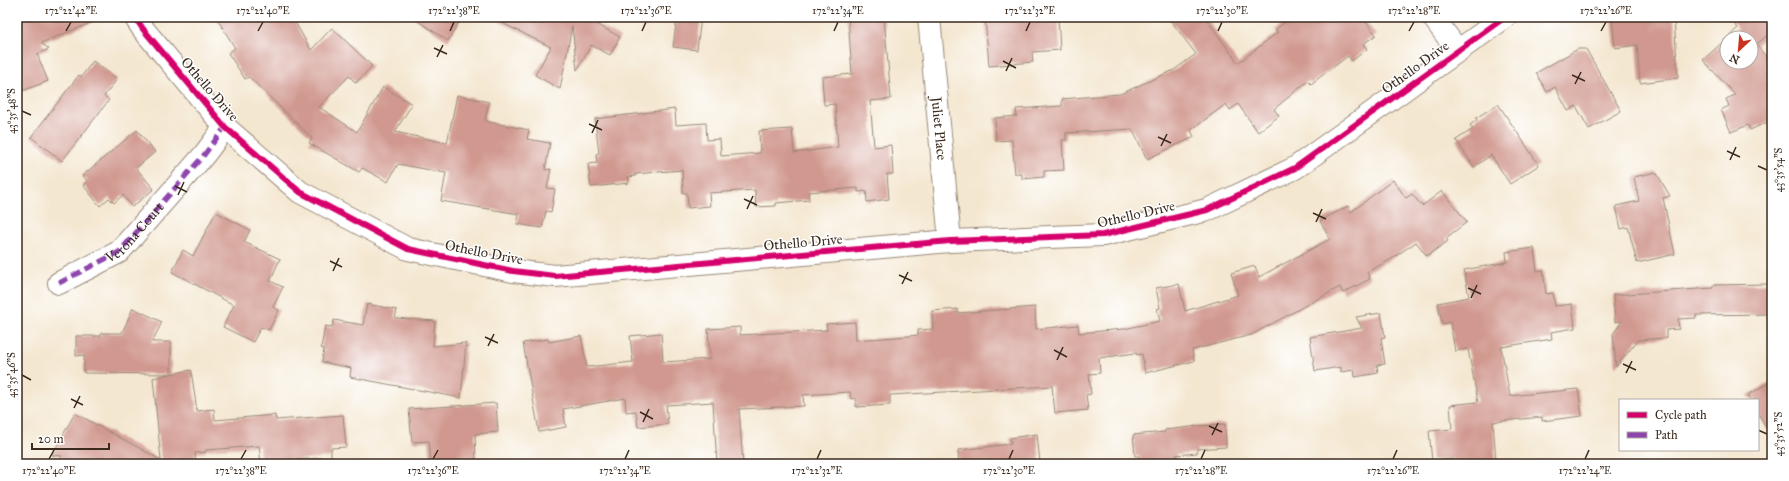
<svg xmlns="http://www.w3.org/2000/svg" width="1789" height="481" font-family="'IM FELL Great Primer',serif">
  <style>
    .building { fill: #d0988e }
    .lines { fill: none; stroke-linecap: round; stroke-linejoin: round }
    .street-casing { stroke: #988877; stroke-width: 24 }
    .street { stroke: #fff; stroke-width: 22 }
    .quiet { stroke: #8e44ad; stroke-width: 5; stroke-dasharray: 10 5; stroke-linecap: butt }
    .cycleway-casing { stroke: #fff; stroke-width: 8 }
    .cycleway { stroke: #d6006c; stroke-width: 6 }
    .ticks { fill: none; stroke: #3b2a1e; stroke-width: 1.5 }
    .labels { text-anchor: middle; stroke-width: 3; stroke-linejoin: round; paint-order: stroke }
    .street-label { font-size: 14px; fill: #3b2a1e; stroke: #fff }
    .neatline { fill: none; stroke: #3b2a1e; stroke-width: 1.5 }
    .ticks-label { font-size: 10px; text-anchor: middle; fill: #3b2a1e }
  </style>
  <rect width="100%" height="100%" fill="#fff"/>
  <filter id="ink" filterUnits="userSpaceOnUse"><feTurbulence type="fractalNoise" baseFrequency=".025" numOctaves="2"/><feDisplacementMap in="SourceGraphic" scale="8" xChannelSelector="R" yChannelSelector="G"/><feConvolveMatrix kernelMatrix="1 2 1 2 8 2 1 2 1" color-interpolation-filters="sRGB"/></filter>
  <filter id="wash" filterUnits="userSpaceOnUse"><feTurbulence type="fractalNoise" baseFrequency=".012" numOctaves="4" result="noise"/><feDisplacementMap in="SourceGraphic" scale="16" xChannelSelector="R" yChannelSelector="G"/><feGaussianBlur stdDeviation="0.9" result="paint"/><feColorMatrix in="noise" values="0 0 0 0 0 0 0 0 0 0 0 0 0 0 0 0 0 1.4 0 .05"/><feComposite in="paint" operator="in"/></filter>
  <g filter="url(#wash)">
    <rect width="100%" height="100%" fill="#f4e7d0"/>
    <g id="blocks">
      <path class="building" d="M17 17H103V18L41 43 49 49 37 54 48 81 17 93Z
        M216 17H292L311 50 332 28 372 66 356 83 349 76 319 107 357 132 383 87 412 104 395 132 447 143 457 95 489 102 485 120 489 122 529 130 527 139 550 143 545 170 551 169 547 188 555 189 551 212 546 211 542 228 517 224 519 214 441 201 446 173 398 164 388 182 362 168 359 172 309 143 312 138 249 77 245 79 228 53 235 48Z
        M412 17H462L448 41Z
        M490 17H584L620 37 610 55 591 45 577 70 572 26 560 89 535 75 551 47Z
        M677 17H701L697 50 673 47Z
        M848 17H884L891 99 870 101 874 147 891 145 893 174H887L889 199 867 202 866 191 858 192V188L808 192 809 200 776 203V206L756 207 755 190 709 193 710 206 688 208 687 193H683L682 170 635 174 636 176 628 177 629 183 591 187 588 164 597 163 596 154 599 153 595 119 675 109 676 125 706 123 707 140 720 139 721 156 760 153 759 131 792 129 794 153 838 147 835 104 824 105 822 77 852 74Z
        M1003 17H1058L1060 50 1032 52 1033 62 989 66 985 18Z
        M1168 17H1205L1238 63 1278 32 1275 30 1291 17H1362L1376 35 1363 44 1367 49 1352 61 1348 56 1311 84 1308 81 1274 109 1279 116 1258 132 1238 104 1230 110 1226 104 1191 130 1194 137 1147 159 1132 129 1066 133V140H1062L1064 170 1044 171V177L1022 179V174H1015L1012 140 996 141 995 118 1017 116 1016 109 1062 106V99L1120 94 1174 70 1196 54Z
        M1612 17H1674L1678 78 1640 83 1637 45 1615 48Z
        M1728 17H1772V31L1756 45 1772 63V120L1750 130 1748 125 1731 132 1721 110 1729 106 1726 99 1735 95 1703 60 1727 38V62H1751V38H1727L1738 28Z
        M1578 49H1586L1621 111 1589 129 1576 106 1568 111 1555 87 1547 92 1536 73Z
        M93 61 117 79 104 96 109 100 62 161 31 137 79 75 81 77Z
        M1498 104 1539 165 1510 184 1491 155 1474 167 1456 140 1473 129 1470 125 1477 120 1476 118Z
        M137 130 155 152 136 168 154 189 132 207 123 195 114 203 109 198 100 206 83 185 88 181 82 176Z
        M1656 172 1670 196 1663 198 1675 254 1637 263 1628 227 1621 229 1616 206 1639 201 1634 177Z
        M1393 180 1406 198 1412 194 1422 206 1442 191 1467 222 1446 238 1448 241 1427 256 1416 242 1390 260 1367 272 1370 279 1343 293 1340 287 1251 335 1192 350 1194 361 1145 373 1142 354 1137 355 1136 353 1099 358 1100 373 1089 374 1091 394 1086 395 1088 410 1055 413 1052 386 890 395V405L856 407V398L851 399 850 392 803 395 804 406 739 409 743 464H717L713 402 666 405 668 424 638 427 636 411 626 412 625 398 563 409 566 427 539 432 523 343 548 339 549 342 581 336 587 367 633 362 630 336 661 333 663 362 710 359 708 329 740 327V335L827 330 826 324 855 322 856 340 909 336 918 335V330L933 329 932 311 958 309V313L1035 307 1036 329 1078 325 1079 333 1124 329 1160 321 1157 309 1160 308 1156 288 1179 284 1185 311 1238 295 1231 273 1255 266 1259 277 1330 239 1320 221 1348 206 1351 212Z
        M216 212 250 230 244 242 280 259 270 281 283 287 273 307 279 310 269 330 261 327 253 342 223 327 234 305 172 272 183 250 193 256Z
        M1534 248 1537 271 1543 270 1546 294 1553 293 1555 306 1572 304 1575 328 1551 332 1552 339 1501 347 1510 396 1578 389 1582 416 1542 421V417L1493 422 1496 462H1491V464H1454L1453 459 1432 461 1429 431 1452 429 1450 405 1478 402 1468 349 1455 351 1450 322 1442 324 1438 303 1469 297 1464 270 1507 262 1506 252Z
        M1772 284V314L1696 315V318L1678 319 1679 329 1666 330V338L1638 340 1616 367 1613 334 1622 321 1615 322 1613 295 1713 288V285Z
        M367 304 397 310 395 318 435 321 433 346 466 343 461 398 350 377 351 368 322 362 324 349 321 348 325 326 332 327 334 320 363 325Z
        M133 308 162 322 152 342H171V374L191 370 197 411 214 409 215 420 275 415 276 420 343 415 346 447 331 448V457L283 461V464H261L259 446 206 450V452L195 453 196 464H58L62 456 52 455 75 413 161 460 153 378 170 374 84 373V355L76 356V336H101V333H122Z
        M1381 313 1385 337 1381 338 1385 364 1377 365 1378 373 1355 377 1354 370 1341 372V367L1315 371 1310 337 1362 328 1356 317Z
        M1772 381V438L1758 413V400H1751L1748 395Z
        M496 403 498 432 475 434 476 460 431 464 429 441 412 442 409 409Z
        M1225 424 1226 447 1197 449V453L1176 455 1177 464H1140L1139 456H1135L1133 435 1165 432V430L1199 426Z
        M1037 434 1040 463 959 464 958 450 1011 444 1010 438Z"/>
    </g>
  </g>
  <g filter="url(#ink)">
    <use href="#blocks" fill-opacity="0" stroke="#988877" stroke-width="1"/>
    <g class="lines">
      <g class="street-casing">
        <g id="street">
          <path d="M135 17 143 29 225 127 300 192 408 249 513 271 555 276 950 241 1103 235 1207 210 1295 168 1505 17"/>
          <path id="s1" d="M929 17 950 241"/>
          <path d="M1433 17 1458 51"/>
          <path id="s2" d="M59 283 119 252 204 155 225 127"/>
        </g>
      </g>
      <use href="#street" class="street"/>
      <path class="quiet" d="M59 283 119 252 204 155 225 127"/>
      <g class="cycleway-casing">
        <path id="cycleway" d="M135 17 143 29 225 127 300 192 408 249 513 271 555 276 950 241 1103 235 1207 210 1295 168 1505 17"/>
      </g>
      <use href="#cycleway" class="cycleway"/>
    </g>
  </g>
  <path class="ticks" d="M66 31 71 22M258 31 263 22M450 31 454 22M642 31 646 22M834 31 838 22M1026 31 1030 22M1218 31 1222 22M1409 31 1414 22M1601 31 1606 22M434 48 447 54M437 57 443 45M1003 61 1016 68M1006 71 1012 58M1572 75 1585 81M1575 84 1581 72M22 111 31 115M589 124 602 130M592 133 598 120M1158 137 1171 143M1161 146 1167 134M1727 151 1740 157M1730 160 1736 147M1758 166 1767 170M175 186 187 192M178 195 184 182M744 199 757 205M747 209 753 196M1313 213 1326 219M1316 222 1322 209M330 261 342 267M333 271 339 258M899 275 912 281M902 284 908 272M1468 288 1481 294M1471 298 1477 285M485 337 498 343M488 346 494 334M1054 350 1067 357M1057 360 1063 347M1623 364 1636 370M1626 373 1632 361M22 375 31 380M71 399 83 405M74 408 80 396M640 412 653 419M643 422 649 409M1209 426 1222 432M1758 430 1767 434M1212 435 1218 423M49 459 54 450M241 459 246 450M433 459 438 450M625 459 629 450M817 459 821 450M1009 459 1013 450M1201 459 1205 450M1393 459 1397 450M1585 459 1589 450"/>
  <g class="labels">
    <g class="street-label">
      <text transform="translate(1415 67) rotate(-36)" y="5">Othello Drive</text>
      <text transform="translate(210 89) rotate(49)" y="5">Othello Drive</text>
      <text dy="5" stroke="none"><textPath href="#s1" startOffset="112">Juliet Place</textPath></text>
      <text transform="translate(1136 214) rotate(-13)" y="5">Othello Drive</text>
      <text dy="5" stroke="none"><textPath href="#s2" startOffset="92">Verona Court</textPath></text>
      <text transform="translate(803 242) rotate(-5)" y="5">Othello Drive</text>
      <text transform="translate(484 252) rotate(11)" y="5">Othello Drive</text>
    </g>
  </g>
  <rect width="1789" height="481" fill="none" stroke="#fff" stroke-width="44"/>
  <rect x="1619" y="399" width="140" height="52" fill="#ffffff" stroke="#b1aaa5"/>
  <rect x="1627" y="412" width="20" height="6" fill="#d6006c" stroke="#b1aaa5"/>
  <text x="1655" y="419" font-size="12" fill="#3b2a1e">Cycle path</text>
  <rect x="1627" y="432" width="20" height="6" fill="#8e44ad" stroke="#b1aaa5"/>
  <text x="1655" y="439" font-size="12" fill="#3b2a1e">Path</text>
  <g transform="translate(1739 50) rotate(206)"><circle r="19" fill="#ffffff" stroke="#b1aaa5"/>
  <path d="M0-3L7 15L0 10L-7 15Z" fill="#c8321e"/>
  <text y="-6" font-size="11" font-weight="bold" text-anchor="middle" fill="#3b2a1e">N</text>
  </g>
  <path d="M32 443v6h77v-6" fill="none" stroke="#3b2a1e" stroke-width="2"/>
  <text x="38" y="443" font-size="12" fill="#3b2a1e" stroke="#ffffff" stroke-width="3" paint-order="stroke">20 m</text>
  <rect x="22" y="22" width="1745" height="437" class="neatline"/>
  <g class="ticks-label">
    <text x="71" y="14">172°22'42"E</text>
    <text x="263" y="14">172°22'40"E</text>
    <text x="454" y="14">172°22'38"E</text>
    <text x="646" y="14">172°22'36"E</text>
    <text x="838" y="14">172°22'34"E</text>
    <text x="1030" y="14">172°22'32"E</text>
    <text x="1222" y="14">172°22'30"E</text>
    <text x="1414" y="14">172°22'28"E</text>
    <text x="1606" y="14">172°22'26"E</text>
    <text transform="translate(11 111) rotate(-90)" y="4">43°35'48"S</text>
    <text transform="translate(1778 170) rotate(-90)" y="4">43°35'54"S</text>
    <text transform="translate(11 375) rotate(-90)" y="4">43°35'46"S</text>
    <text transform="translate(1778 434) rotate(-90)" y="4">43°35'52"S</text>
    <text x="49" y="474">172°22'40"E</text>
    <text x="241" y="474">172°22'38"E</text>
    <text x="433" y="474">172°22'36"E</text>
    <text x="625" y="474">172°22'34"E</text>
    <text x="817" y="474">172°22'32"E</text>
    <text x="1009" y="474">172°22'30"E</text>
    <text x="1201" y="474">172°22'28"E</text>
    <text x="1393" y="474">172°22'26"E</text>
    <text x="1585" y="474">172°22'24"E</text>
  </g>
</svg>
